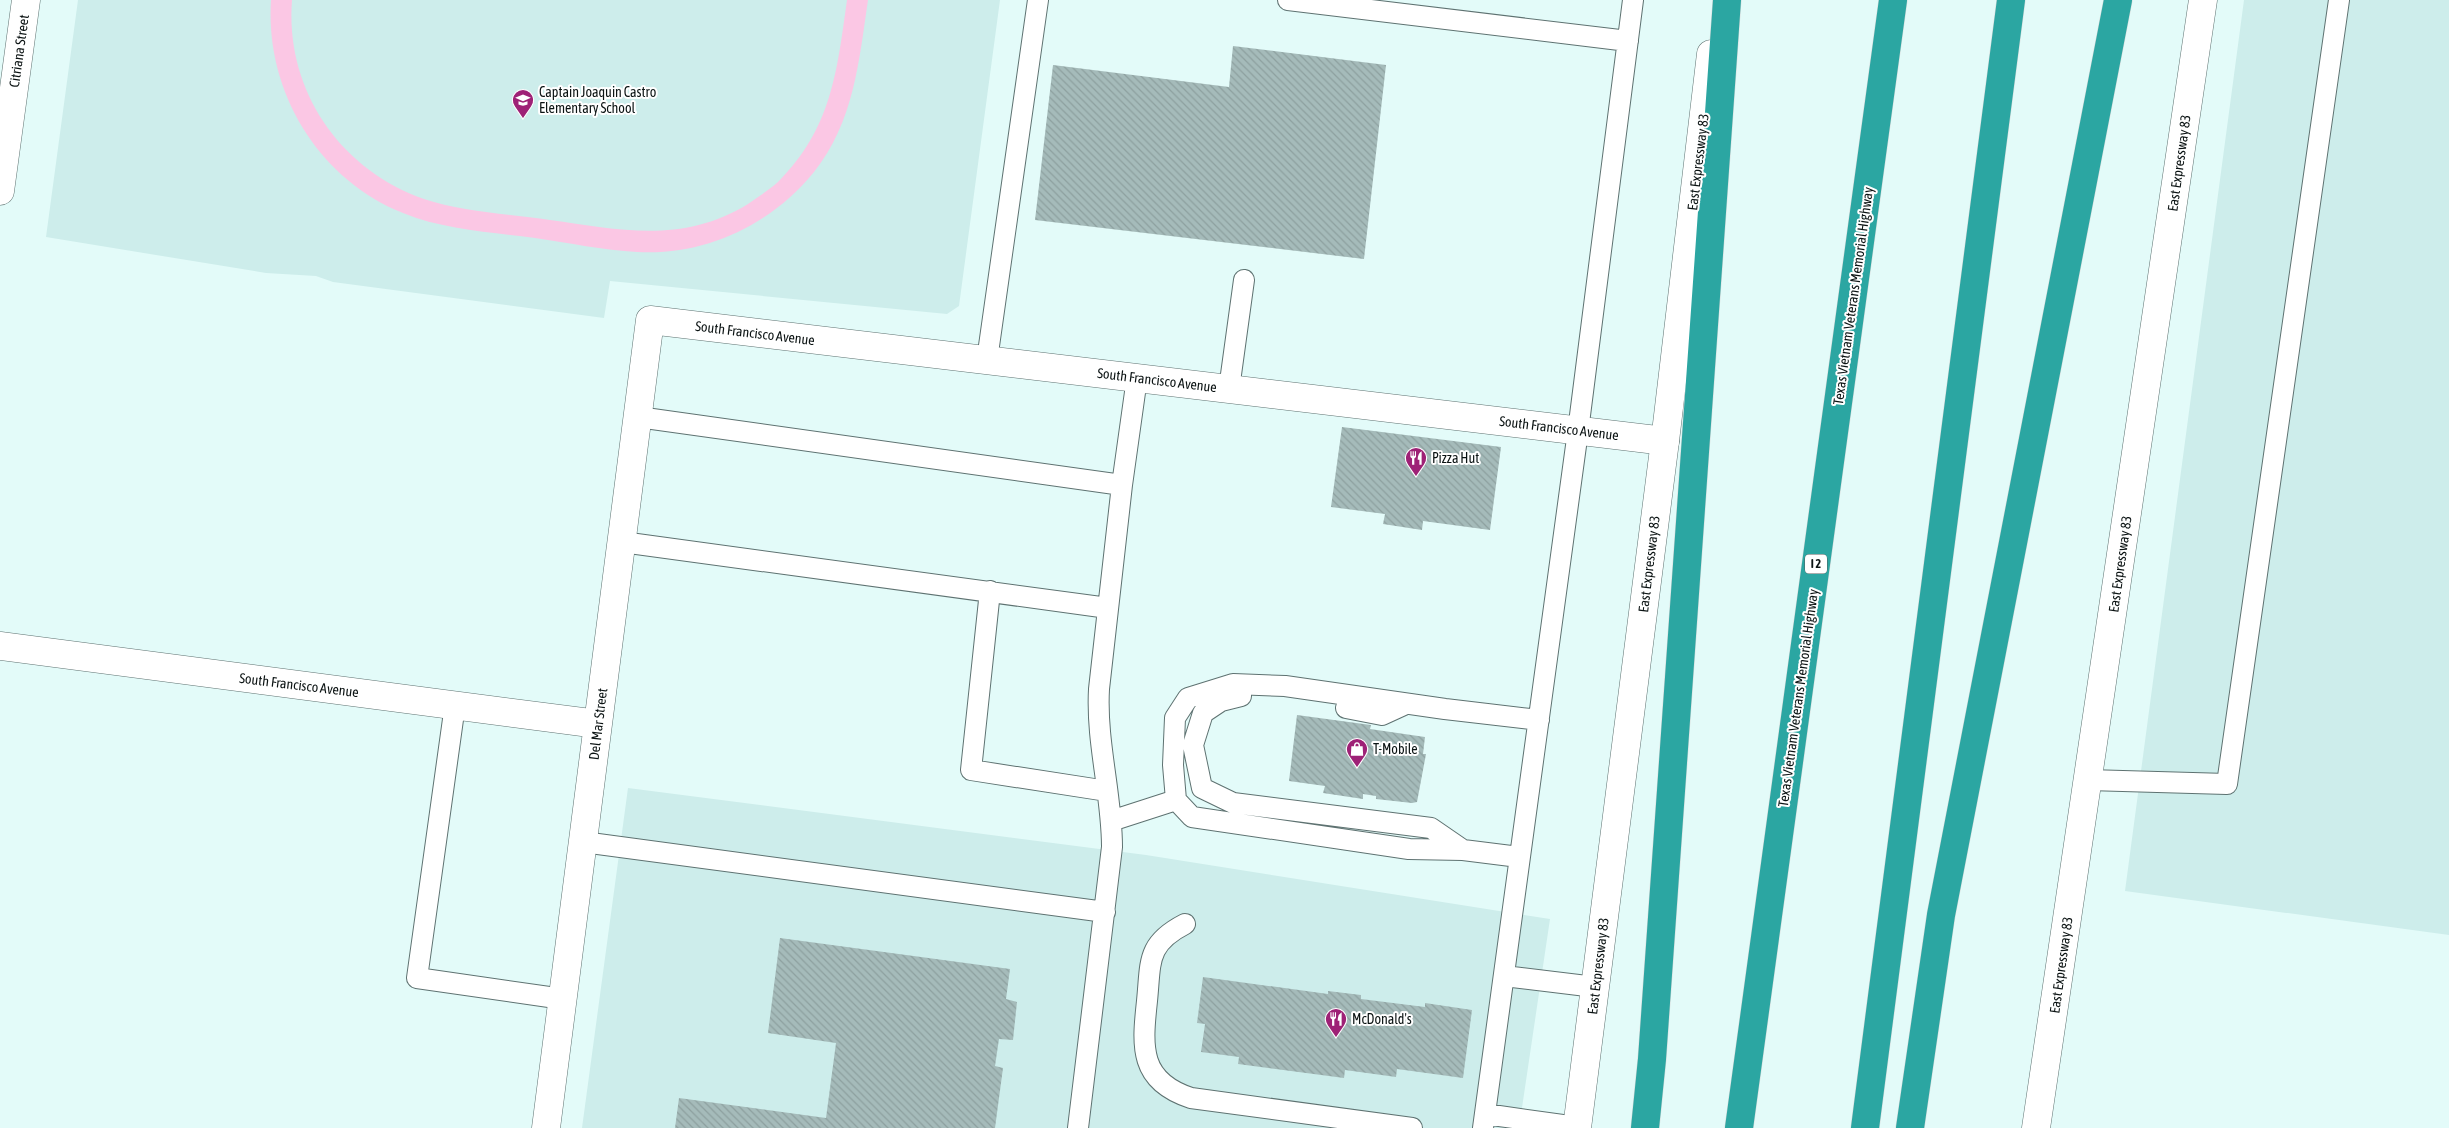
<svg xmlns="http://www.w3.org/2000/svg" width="2449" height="1128" font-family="'Asap Condensed',sans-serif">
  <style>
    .built { fill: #cdedeb }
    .garden { fill: #fbc7e4 }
    .building { fill: url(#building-back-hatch) }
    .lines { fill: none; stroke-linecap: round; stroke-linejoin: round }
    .service-casing { stroke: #5e7271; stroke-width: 22 }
    .minor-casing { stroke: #5e7271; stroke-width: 29 }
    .secondary-casing { stroke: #5e7271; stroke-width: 29 }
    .motorway-casing { stroke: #d8d9d9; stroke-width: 29 }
    .service { stroke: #fff; stroke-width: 20 }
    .minor { stroke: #fff; stroke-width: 28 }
    .secondary { stroke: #fff; stroke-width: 28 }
    .motorway { stroke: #2ba6a2; stroke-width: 28 }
    .labels { text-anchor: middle; stroke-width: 4; stroke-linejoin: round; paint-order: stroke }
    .shield { fill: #fff; stroke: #545a5a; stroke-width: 1 }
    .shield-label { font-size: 12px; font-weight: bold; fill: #0b1313 }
    .street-label { font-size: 14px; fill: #0b1313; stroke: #fff }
    .poi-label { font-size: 14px; fill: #0b1313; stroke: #fff; text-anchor: start }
  </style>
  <defs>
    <pattern id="building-back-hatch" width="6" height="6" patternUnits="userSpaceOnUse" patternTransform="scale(1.25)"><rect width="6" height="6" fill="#a5bbba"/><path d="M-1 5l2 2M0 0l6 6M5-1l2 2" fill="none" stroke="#8da09f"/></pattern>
  </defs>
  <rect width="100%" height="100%" fill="#e3fbf9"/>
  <path class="built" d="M78 0H1000L959 306 947 314 610 281 604 318 333 282 316 276 266 273 46 237Z
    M2244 0H2449V935L2125 891Z
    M628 788 1146 855 1550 919 1519 1128H582Z"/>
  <path class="garden" d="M271 0H292C285 89 339 169 424 199 462 212 510 214 550 220 621 230 683 244 748 204 758 197 769 190 778 182 832 128 837 71 847 0H868C859 61 854 122 814 172 771 225 705 256 637 252 603 250 569 243 535 238 492 232 444 230 403 213 318 179 265 91 271 0Z"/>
  <path class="building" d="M1233 46 1386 65 1364 259 1035 220 1053 65 1229 87Z
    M1342 427 1501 447 1490 530 1423 521 1422 530 1383 524 1385 514 1331 507Z
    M1297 715 1371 725 1370 729 1425 737 1423 754H1426L1417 802 1412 803 1376 799V796L1363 794V799L1323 793 1325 786 1289 781Z
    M780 938 1010 969 1006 999 1017 1002 1013 1040 999 1039 995 1066 1003 1068 995 1128H675L679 1098 826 1118 836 1043 768 1033Z
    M1203 977 1328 994V991L1361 995V999L1425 1007V1003L1472 1010 1463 1078 1397 1069 1396 1077 1345 1070 1344 1078 1238 1064 1239 1057 1201 1052 1205 1024 1197 1023Z"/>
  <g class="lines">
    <g class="service-casing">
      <path id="service" d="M1288 0 1628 41
        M987 360 1038 0
        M1229 389 1244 280
        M638 417 1122 485
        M622 542 1108 608
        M990 591 971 770 1107 791
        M1241 696 1221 701 1203 713 1193 745 1202 788 1233 803 1431 828 1463 850
        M455 705 417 978 563 999
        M1346 708 1382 715 1406 704
        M2088 780 2227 784 2339 0
        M1111 821 1176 800
        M583 842 1105 912
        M1519 857 1463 850 1409 849 1192 817 1176 800 1173 765 1175 718 1188 698 1233 684 1285 686 1445 709 1539 720
        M1185 924C1146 944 1151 962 1147 1001 1142 1047 1139 1081 1191 1098L1412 1128
        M1504 976 1595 987
        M1485 1114 1577 1127
        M1078 1128 1112 847C1112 794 1096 743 1099 689L1122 485 1137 378
        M1483 1128 1578 431 1633 0"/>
    </g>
    <g class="minor-casing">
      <path id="minor" d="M0 191 26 0
        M0 646 598 724
        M546 1128 650 320 1665 441"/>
    </g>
    <g class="secondary-casing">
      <path id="secondary" d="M1577 1128 1665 441 1711 54
        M2036 1128 2203 0"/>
    </g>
    <g class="motorway-casing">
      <path id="motorway" d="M1645 1128 1652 1059 1727 0
        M1739 1128 1893 0
        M1865 1128 2011 0
        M1910 1128 1941 915 2118 0"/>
    </g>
    <use href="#service" class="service"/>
    <use href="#minor" class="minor"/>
    <use href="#secondary" class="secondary"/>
    <use href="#motorway" class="motorway"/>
  </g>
  <defs>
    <g id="school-pin" transform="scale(1.125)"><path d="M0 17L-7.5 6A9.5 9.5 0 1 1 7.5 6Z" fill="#9e2176" stroke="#fff"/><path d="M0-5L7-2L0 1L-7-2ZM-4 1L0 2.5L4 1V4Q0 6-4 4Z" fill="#fff"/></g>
    <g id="restaurant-pin" transform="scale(1.125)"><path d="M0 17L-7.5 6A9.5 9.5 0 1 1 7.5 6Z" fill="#9e2176" stroke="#fff"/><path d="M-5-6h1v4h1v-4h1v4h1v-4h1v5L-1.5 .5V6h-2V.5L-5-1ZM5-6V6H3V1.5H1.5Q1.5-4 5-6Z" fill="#fff"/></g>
    <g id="shop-pin" transform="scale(1.125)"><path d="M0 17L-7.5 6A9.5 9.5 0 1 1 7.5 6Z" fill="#9e2176" stroke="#fff"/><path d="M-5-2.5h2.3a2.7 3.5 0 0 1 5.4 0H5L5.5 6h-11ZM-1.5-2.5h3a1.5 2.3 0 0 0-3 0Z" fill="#fff"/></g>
  </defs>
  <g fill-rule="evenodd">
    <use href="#school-pin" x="523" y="100"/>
    <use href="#restaurant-pin" x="1416" y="458"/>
    <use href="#shop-pin" x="1357" y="749"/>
    <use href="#restaurant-pin" x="1336" y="1019"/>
  </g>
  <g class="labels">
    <rect class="shield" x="1805" y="554.5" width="22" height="19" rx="4"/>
    <g class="shield-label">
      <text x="1816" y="568">I 2</text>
    </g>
    <g class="street-label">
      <text transform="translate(19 51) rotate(-82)" y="5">Citriana Street</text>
      <text transform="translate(1698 162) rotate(-83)" y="5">East Expressway 83</text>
      <text transform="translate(2179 163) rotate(-82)" y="5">East Expressway 83</text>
      <text transform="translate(1853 296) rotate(-82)" y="5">Texas Vietnam Veterans Memorial Highway</text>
      <text transform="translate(755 333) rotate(7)" y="5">South Francisco Avenue</text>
      <text transform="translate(1157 380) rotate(7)" y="5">South Francisco Avenue</text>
      <text transform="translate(1559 428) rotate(7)" y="5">South Francisco Avenue</text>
      <text transform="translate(1649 564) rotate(-83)" y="5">East Expressway 83</text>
      <text transform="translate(2120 564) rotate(-82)" y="5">East Expressway 83</text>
      <text transform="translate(299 685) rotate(7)" y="5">South Francisco Avenue</text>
      <text transform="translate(1798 698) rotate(-82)" y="5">Texas Vietnam Veterans Memorial Highway</text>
      <text transform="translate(598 724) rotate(-83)" y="5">Del Mar Street</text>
      <text transform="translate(2061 965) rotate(-82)" y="5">East Expressway 83</text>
      <text transform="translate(1598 966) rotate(-83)" y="5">East Expressway 83</text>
    </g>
    <g class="poi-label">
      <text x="539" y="97">Captain Joaquin Castro<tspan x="539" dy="16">Elementary School</tspan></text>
      <text x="1432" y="463">Pizza Hut</text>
      <text x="1373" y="754">T-Mobile</text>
      <text x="1352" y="1024">McDonald's</text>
    </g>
  </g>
</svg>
